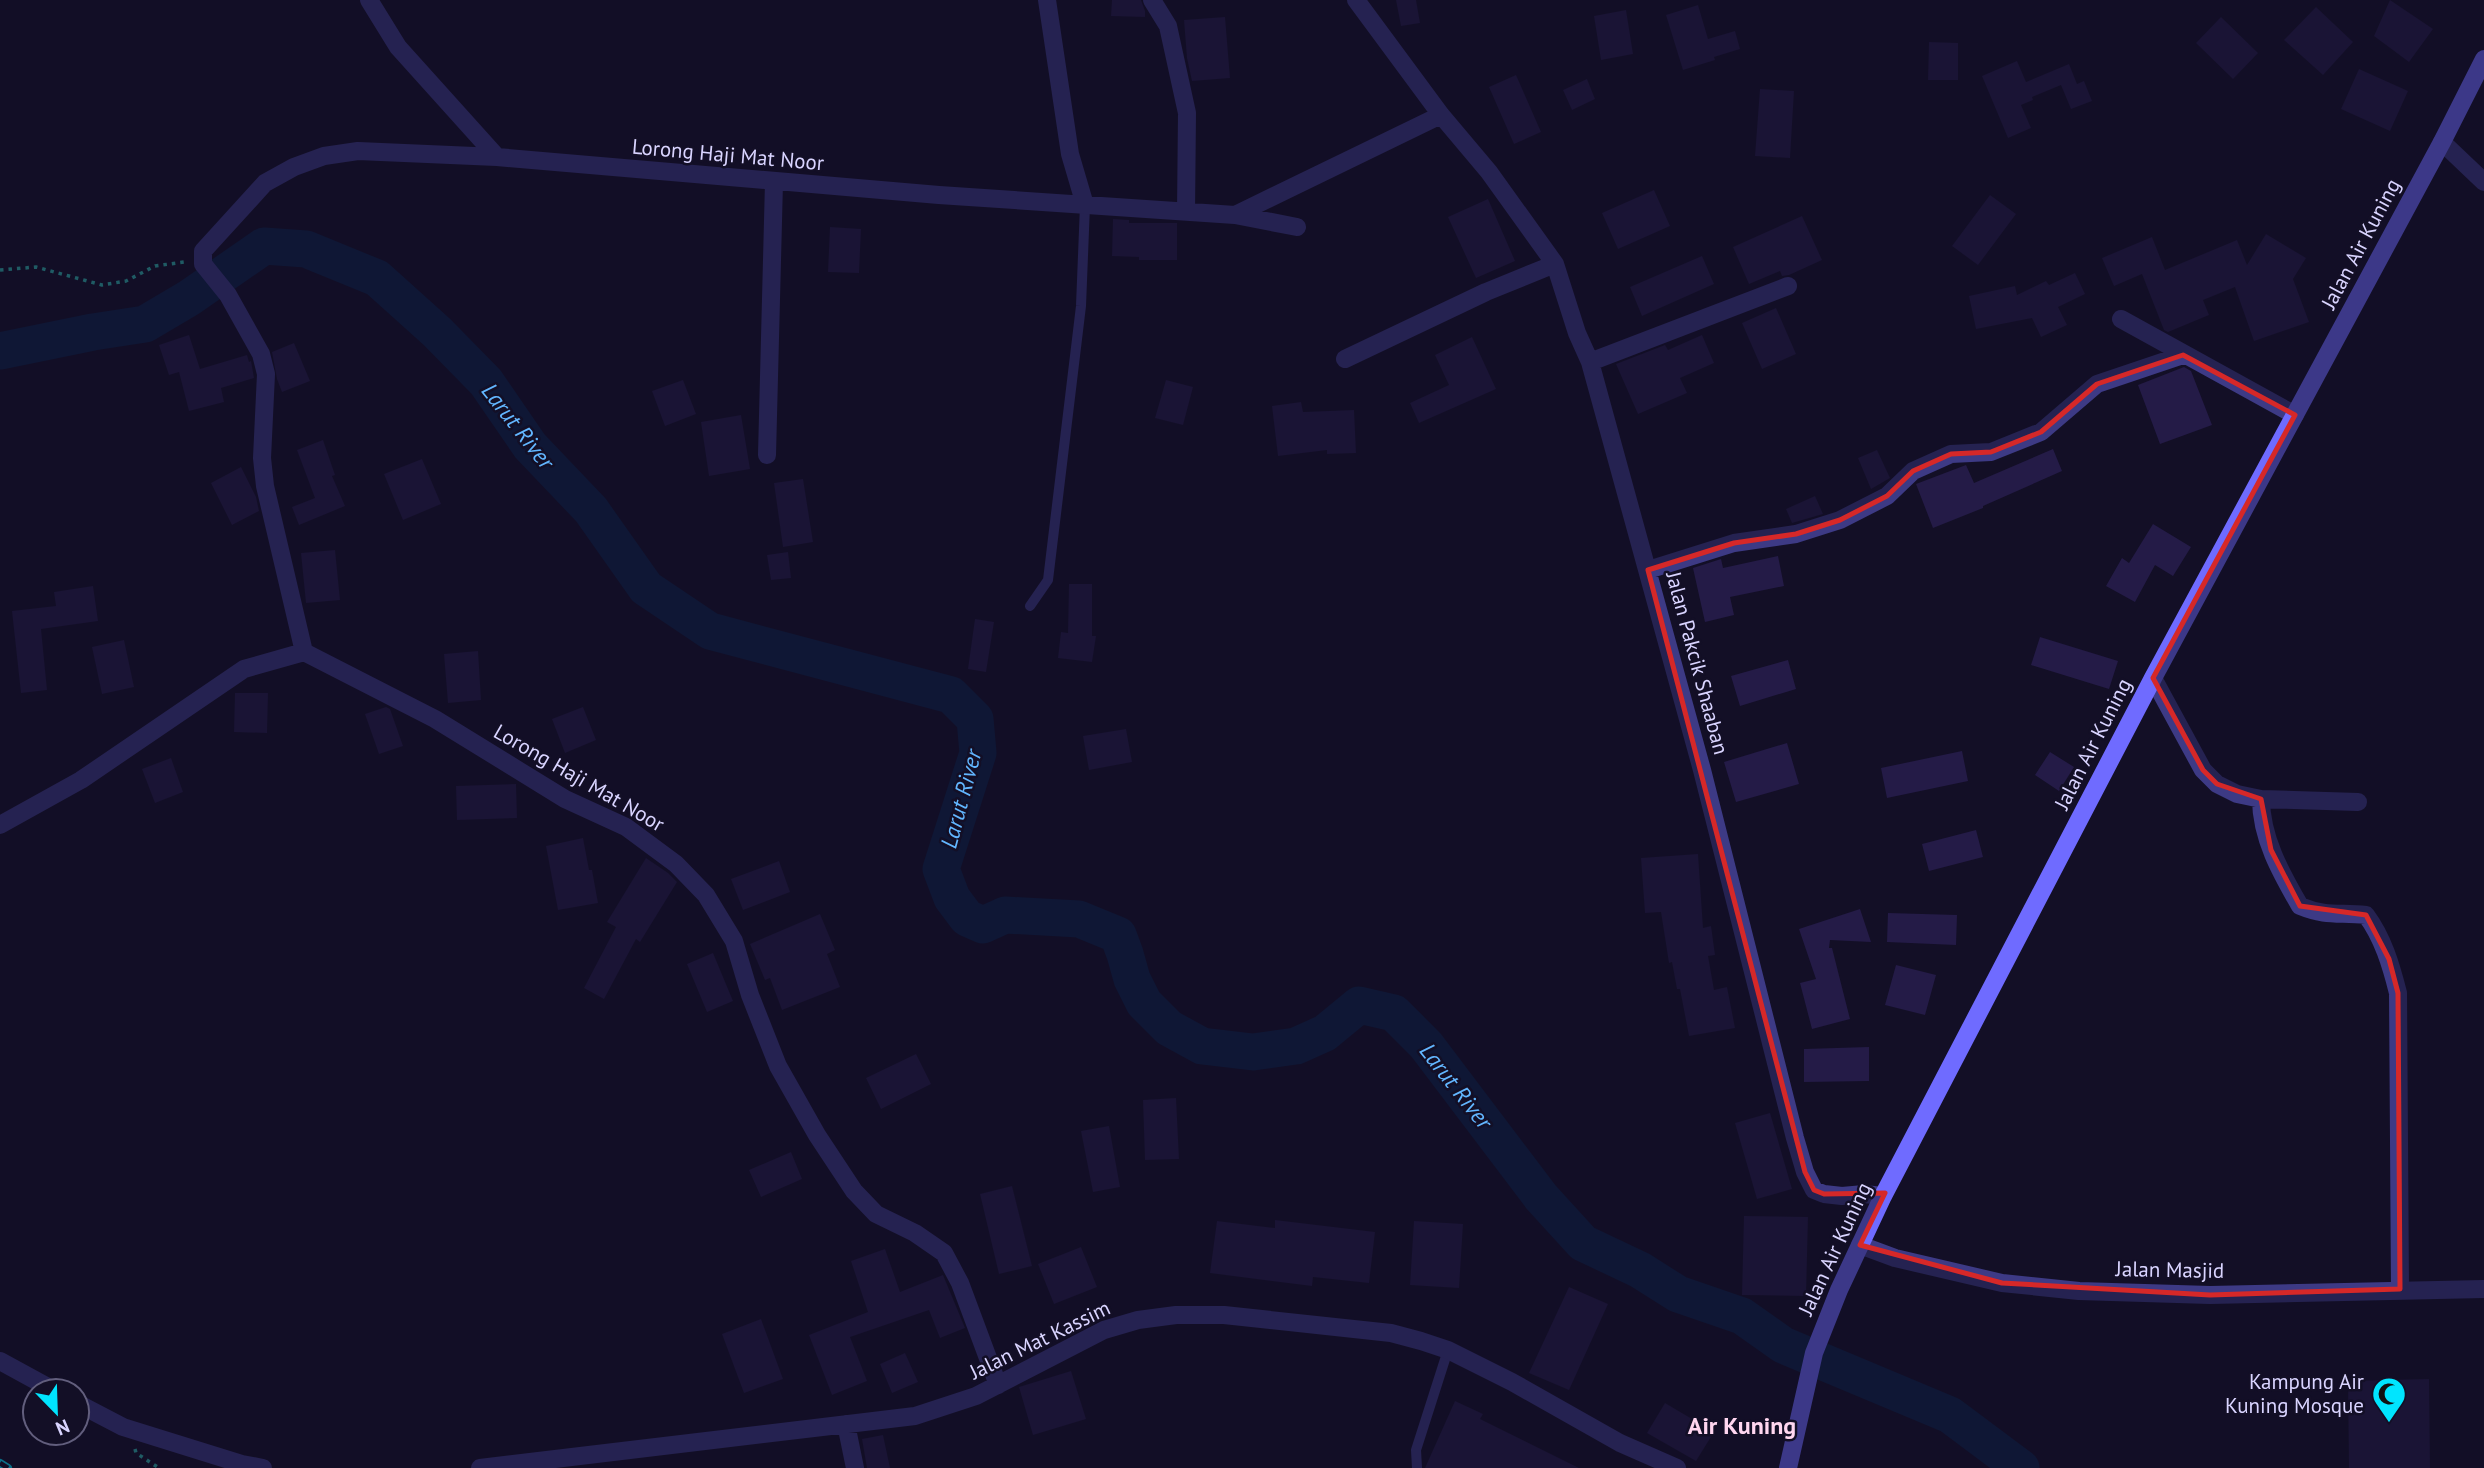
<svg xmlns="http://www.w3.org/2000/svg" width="2484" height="1468" font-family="'PT Sans',sans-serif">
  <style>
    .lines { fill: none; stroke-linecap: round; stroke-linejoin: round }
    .river { stroke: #0c2248; stroke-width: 37 }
    .building { fill: #241b47 }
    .path { stroke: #2fb8b0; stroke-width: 3.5; stroke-dasharray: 3.5 5; stroke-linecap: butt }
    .service { stroke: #3d3a85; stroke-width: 10 }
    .minor { stroke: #3d3a85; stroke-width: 18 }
    .secondary { stroke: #6f6bff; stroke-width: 18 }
    .rail-casing { stroke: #00e5ff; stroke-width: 8 }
    .rail { stroke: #130f26; stroke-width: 5; stroke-dasharray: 16; stroke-linecap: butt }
    .marked { fill: none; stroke: #d62828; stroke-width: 5; stroke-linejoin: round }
    .labels { text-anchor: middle; stroke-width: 5; stroke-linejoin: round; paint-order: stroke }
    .street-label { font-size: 21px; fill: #d9d4ff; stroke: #130f26 }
    .poi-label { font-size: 21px; fill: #d9d4ff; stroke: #130f26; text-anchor: end }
    .water-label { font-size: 23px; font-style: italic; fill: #62b6ff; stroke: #130f26 }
    .quarter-label { font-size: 24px; font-weight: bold; fill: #ffd6f0; stroke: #130f26 }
  </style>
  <rect width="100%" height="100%" fill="#130f26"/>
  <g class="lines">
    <path class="river" d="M0 351 93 332 145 324 189 298 264 246 306 249 377 278 437 332 486 382 530 446 591 510 646 588 710 631 951 695 975 719 978 753 941 869 952 898 967 918 983 925 1005 915 1079 919 1118 935 1125 954 1132 979 1144 1003 1169 1028 1202 1046 1253 1052 1296 1046 1325 1033 1359 1005 1394 1013 1426 1045 1541 1197 1583 1243 1640 1270 1678 1294 1742 1316 1783 1345 1950 1415 2021 1468"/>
  </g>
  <path class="building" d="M1112 0H1141L1145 11V17L1111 16Z
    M1396 0H1416L1420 23 1401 26Z
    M2390 0 2433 29 2409 62 2374 36Z
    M1698 5 1708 39 1735 31 1740 49 1714 57 1715 60 1683 70 1666 15Z
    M2316 7 2353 42 2323 75 2284 40Z
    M1626 10 1633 54 1601 60 1594 16Z
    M1225 17 1230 78 1192 81 1187 58 1184 20Z
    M2221 17 2258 53 2233 79 2196 43Z
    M1929 42 1958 43V80H1928Z
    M2017 61 2026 82 2069 64 2077 84 2084 81 2092 101 2071 109 2061 85 2032 97 2033 100 2021 105 2031 128 2008 138 1982 76Z
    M2359 69 2408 91 2390 131 2341 109Z
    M1516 75 1541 132 1514 144 1489 87Z
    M1587 79 1595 99 1572 110 1563 90Z
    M1760 89 1794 91 1790 158 1755 156Z
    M1654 190 1670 226 1618 249 1602 213Z
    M1990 195 2016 214 1978 265 1952 246Z
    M1488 199 1515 261 1476 278 1448 217Z
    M1802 216 1822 260 1789 275 1782 276 1780 271 1749 284 1733 247Z
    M1113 219 1129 220V223H1177V260H1139V257L1112 256Z
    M830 227 861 229 859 273 828 272Z
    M2266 234 2306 258 2293 279 2309 322 2254 341 2235 287 2203 300 2209 315 2168 332 2164 330 2142 274 2114 286 2102 258 2152 237 2165 270 2237 240 2247 265Z
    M1702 256 1714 284 1642 316 1630 287Z
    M2075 273 2085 294 2058 307 2067 325 2041 337 2032 318 1976 329 1969 296 2015 286 2017 295 2046 281 2049 285Z
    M1776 308 1796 354 1762 369 1742 323Z
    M189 335 200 369 247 355 249 362 251 361 254 378 221 388 224 402 189 411 179 372 169 375 159 345Z
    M1702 335 1714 363 1680 378 1687 393 1638 414 1616 364 1665 345 1668 350Z
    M1472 337 1496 389 1419 423 1410 403 1449 385 1435 355Z
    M294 343 310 381 282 392 277 379 272 352Z
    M2184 367 2191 371 2212 425 2160 444 2138 385Z
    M683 380 696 414 665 426 652 391Z
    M1166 380 1193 387 1183 425 1155 418Z
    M1301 402 1303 412 1354 410 1356 453 1327 454V450L1278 456 1272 406Z
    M741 415 750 469 709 476 701 422Z
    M323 440 335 475 332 476 345 506 299 525 292 507 315 498 297 450Z
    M2053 449 2062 471 1983 506V508L1933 528 1916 484 1966 465 1974 483Z
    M1877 450 1890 478 1871 489 1858 458Z
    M422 459 441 504 403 520 384 474Z
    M241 467 256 497 259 511 232 525 211 483Z
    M803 479 813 542 783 547 774 483Z
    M1815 496 1823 514 1792 523 1786 509Z
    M2153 524 2191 547 2173 576 2155 565 2135 602 2106 586 2122 558 2129 563Z
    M335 550 340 600 306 603 301 553Z
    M788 552 791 578 771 580 767 555Z
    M1778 556 1784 586 1730 597 1734 615 1705 622 1693 568 1721 559 1723 568Z
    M1069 584H1092V636H1096L1092 662 1058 658 1061 632 1068 633Z
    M93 586 98 621 41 629 47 690 21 693 12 611 56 606 54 592Z
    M975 619 994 622 986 672 968 669Z
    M2040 637 2118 661 2109 689 2031 665Z
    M124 640 134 687 102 694 92 647Z
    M478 651 481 700 448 703 444 654Z
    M1788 660 1796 689 1740 706 1731 676Z
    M235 693H268L267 733 234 732Z
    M386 707 390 709 403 746 379 754 365 714Z
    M583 707 596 740 565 753 552 719Z
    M1126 729 1132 762 1089 770 1083 736Z
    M1787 743 1799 784 1736 802 1724 762Z
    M1962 751 1968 781 1887 798 1881 768Z
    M2050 752 2074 767 2059 791 2035 775Z
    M171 758 183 792 155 803 142 769Z
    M516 784 517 818 457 820 456 786Z
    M1976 830 1983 857 1929 871 1922 844Z
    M583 838 589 870H592L598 903 558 910 546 846Z
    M1698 854 1703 928 1711 926 1715 955 1708 956 1714 990 1727 987 1735 1028 1689 1036 1680 989H1677L1672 962 1669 963 1661 912 1645 913 1641 858Z
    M646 858 668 873 677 882 640 942 636 939 604 999 584 988 616 927 607 922Z
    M779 861 790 892 743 910 731 879Z
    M1860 909 1871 942 1830 940 1829 948H1832L1850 1019 1812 1029 1800 983 1816 979 1799 929Z
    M1888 913 1957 915 1956 945 1887 942Z
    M820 914 835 950 827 954 840 987 782 1010 770 978 765 980 750 944Z
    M713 953 733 1001 707 1012 687 964Z
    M1896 965 1936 975 1925 1015 1885 1005Z
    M1869 1047V1081L1804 1082V1049Z
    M916 1054 931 1084 881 1109 866 1078Z
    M1176 1098 1179 1159 1145 1160 1143 1100Z
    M1770 1113 1792 1189 1757 1199 1735 1123Z
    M1109 1126 1120 1187 1093 1192 1081 1131Z
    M791 1152 802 1179 761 1197 749 1170Z
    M1012 1186 1032 1266 999 1274 980 1194Z
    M1744 1216 1808 1217 1806 1296 1742 1295Z
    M1275 1220 1375 1232 1369 1283 1313 1277 1312 1286 1210 1273 1217 1221 1275 1228Z
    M1414 1221 1463 1224 1459 1288 1410 1285Z
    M1081 1247 1097 1287 1054 1304 1038 1264Z
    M885 1249 900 1292 943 1275 965 1328 940 1338 929 1310 850 1337 867 1381 832 1395 809 1335 868 1312 851 1261Z
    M1569 1287 1608 1304 1569 1390 1529 1373Z
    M761 1319 783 1379 744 1393 722 1334Z
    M905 1353 918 1382 892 1393 880 1364Z
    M1071 1371 1086 1419 1033 1435 1019 1387Z
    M2429 1379 2430 1468H2349L2348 1381Z
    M1455 1401 1483 1414 1480 1419 1579 1468H1425Z
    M1665 1403 1714 1432 1696 1461 1647 1433Z
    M883 1435 890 1468H867L862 1439Z"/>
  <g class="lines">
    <path class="path" d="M0 270 36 267 102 285 126 281 155 266 184 262
      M135 1449 136 1453 159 1468"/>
    <path class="service" d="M1030 606 1048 580 1081 306 1085 205
      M1417 1468 1416 1450 1448 1350"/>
    <path class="minor" d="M369 0 398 47 497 157
      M1047 0 1070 154 1085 205
      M1152 0 1168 26 1187 113 1186 212
      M1356 0 1441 115 1489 172 1555 264 1577 333 1590 362 1702 770 1795 1138 1805 1172 1814 1190 1824 1194 1842 1196 1864 1194 1883 1196
      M2442 142 2484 182
      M1235 215 1441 115
      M2121 319 2295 415
      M1345 359 1486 292 1555 264
      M1590 362 1788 286
      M767 455 774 182
      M1648 570 1734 543 1796 534 1840 520 1887 496 1913 471 1951 454 1991 452 2041 432 2097 384 2183 355
      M2153 678 2203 770 2217 784 2237 794 2261 799 2358 802
      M2261 799C2261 838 2281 873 2300 906 2327 917 2339 912 2366 915 2383 938 2391 965 2398 993L2400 1289
      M0 825 81 780 244 669 304 652
      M1860 1245 1895 1258 2002 1283 2079 1291 2210 1295 2484 1289
      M0 1361 55 1391
      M998 1385 960 1283 944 1253 915 1233 876 1214 854 1191 817 1135 778 1066 750 995 734 941 706 895 676 864 626 827 565 799 435 719 304 652 265 486 262 458 266 374 261 354 228 295 203 264V251L265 183 294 167 324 156 358 151 497 157 939 195 1235 215 1297 227
      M77 1403 123 1427 242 1464 263 1468
      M846 1424 855 1468
      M480 1468 915 1416 976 1396 1104 1330 1138 1320 1176 1315H1224L1391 1333 1421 1341 1448 1350 1512 1382 1620 1443 1677 1468"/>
    <path class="secondary" d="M1788 1468 1814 1353 1839 1290 1883 1196 2153 678 2442 142 2484 59"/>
    <g class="rail-casing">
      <path id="rail" d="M0 1463 8 1468"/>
    </g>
    <use href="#rail" class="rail"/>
  </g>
  <path d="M0 0H2484V1468H0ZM2183 355 2295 415 2153 678 2203 770 2217 784 2261 799 2271 850 2300 906 2366 915 2389 959 2398 993 2400 1289 2210 1295 2002 1283 1860 1245 1885 1193 1824 1194 1814 1190 1805 1172 1648 570 1734 543 1796 534 1840 520 1887 496 1913 471 1951 454 1991 452 2041 432 2097 384Z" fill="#130f26" fill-opacity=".55" fill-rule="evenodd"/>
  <path class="marked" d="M2183 355 2295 415 2153 678 2203 770 2217 784 2261 799 2271 850 2300 906 2366 915 2389 959 2398 993 2400 1289 2210 1295 2002 1283 1860 1245 1885 1193 1824 1194 1814 1190 1805 1172 1648 570 1734 543 1796 534 1840 520 1887 496 1913 471 1951 454 1991 452 2041 432 2097 384Z"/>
  <defs>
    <g id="mosque-pin" transform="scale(1.75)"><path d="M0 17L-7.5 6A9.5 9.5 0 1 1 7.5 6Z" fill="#00e5ff" stroke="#130f26"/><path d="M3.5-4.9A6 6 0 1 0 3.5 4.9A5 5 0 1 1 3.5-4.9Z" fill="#111"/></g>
  </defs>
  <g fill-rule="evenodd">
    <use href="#mosque-pin" x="2389" y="1394"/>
  </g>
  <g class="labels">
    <g class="street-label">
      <text transform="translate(728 155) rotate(5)" y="7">Lorong Haji Mat Noor</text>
      <text transform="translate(2361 244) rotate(-62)" y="7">Jalan Air Kuning</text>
      <text transform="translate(1697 663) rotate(75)" y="7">Jalan Pakcik Shaaban</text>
      <text transform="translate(2093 744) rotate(-63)" y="7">Jalan Air Kuning</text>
      <text transform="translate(579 778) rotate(30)" y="7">Lorong Haji Mat Noor</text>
      <text transform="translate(1835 1249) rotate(-65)" y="7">Jalan Air Kuning</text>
      <text transform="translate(2170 1270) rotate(1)" y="7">Jalan Masjid</text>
      <text transform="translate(1040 1340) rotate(-26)" y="7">Jalan Mat Kassim</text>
    </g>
    <g class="poi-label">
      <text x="2364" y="1389">Kampung Air<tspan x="2364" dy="24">Kuning Mosque</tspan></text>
    </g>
    <g class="water-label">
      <text transform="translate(518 426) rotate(52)" y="8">Larut River</text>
      <text transform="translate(961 799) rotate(-75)" y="8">Larut River</text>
      <text transform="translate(1456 1086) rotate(52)" y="8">Larut River</text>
    </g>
    <g class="quarter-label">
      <text x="1742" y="1434">Air Kuning</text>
    </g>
  </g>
  <g transform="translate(56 1412) rotate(157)"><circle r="33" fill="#130f26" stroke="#625e7d" stroke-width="2"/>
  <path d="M0-5L12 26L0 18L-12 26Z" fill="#00e5ff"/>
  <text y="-10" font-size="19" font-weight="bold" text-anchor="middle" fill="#d9d4ff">N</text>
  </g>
</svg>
